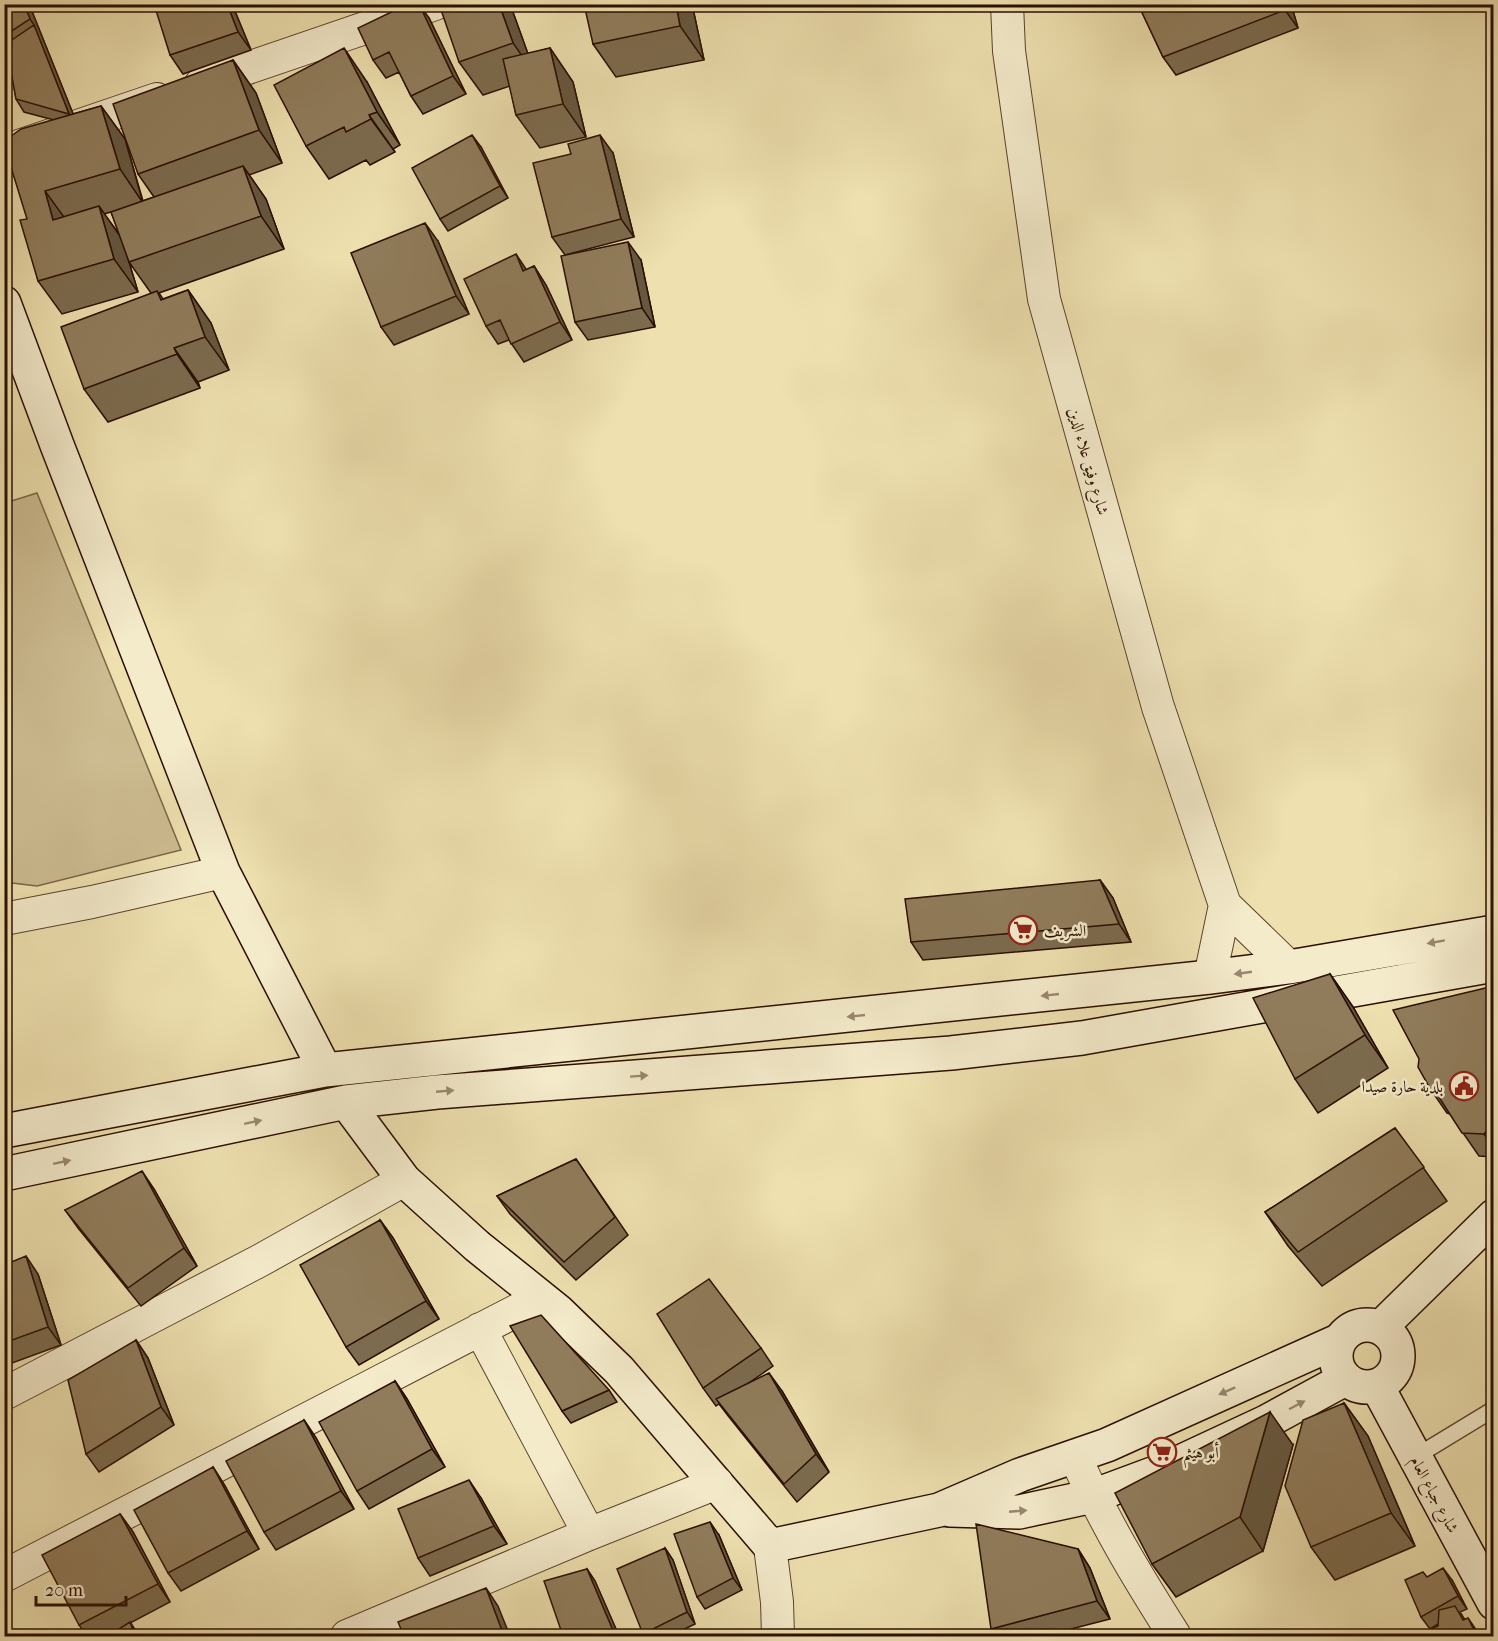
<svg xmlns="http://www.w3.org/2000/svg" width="1498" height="1641" font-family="'IM FELL French Canon',Amiri,serif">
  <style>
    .green { fill: #cdbc91; stroke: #7c6648; stroke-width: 1.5 }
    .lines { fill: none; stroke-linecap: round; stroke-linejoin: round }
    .lane-casing { stroke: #5b432c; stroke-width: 18 }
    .street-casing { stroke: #5b432c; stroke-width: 34 }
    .secondary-casing { stroke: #2a0f00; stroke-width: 36 }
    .lane { stroke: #f4ebcb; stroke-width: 15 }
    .street { stroke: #f4ebcb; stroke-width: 32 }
    .secondary { stroke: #f4ebcb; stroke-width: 33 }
    .wall { fill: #7c6b4e; stroke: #2a0f00; stroke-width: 1.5; fill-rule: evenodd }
    .shaded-wall { fill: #655740; stroke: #2a0f00; stroke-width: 1.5 }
    .building { fill: #907c5b; stroke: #2a0f00; stroke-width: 1.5 }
    .oneway { fill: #998870 }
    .labels { text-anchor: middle; stroke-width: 5; stroke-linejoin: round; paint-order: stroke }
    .street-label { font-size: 16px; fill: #2a0f00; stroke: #f4ebcb }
    .poi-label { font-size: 16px; fill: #2a0f00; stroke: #f4ebcb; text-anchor: start }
  </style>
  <rect width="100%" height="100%" fill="#eee0af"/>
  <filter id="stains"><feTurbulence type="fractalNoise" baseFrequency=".00333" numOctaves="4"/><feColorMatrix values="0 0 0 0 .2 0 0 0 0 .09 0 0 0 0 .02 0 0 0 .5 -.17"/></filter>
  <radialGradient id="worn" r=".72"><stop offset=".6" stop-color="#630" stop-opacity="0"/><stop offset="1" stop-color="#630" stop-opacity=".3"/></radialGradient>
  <path class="green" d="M37 493 181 850 37 886 4 882 5 503Z"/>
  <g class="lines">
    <g class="lane-casing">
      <path id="lane" d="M1415 1457 1494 1409"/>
    </g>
    <g class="street-casing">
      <path id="street" d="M1007 4 1009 51 1044 299 1158 707 1225 905 1289 967
        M201 84 435 4
        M4 151 157 99
        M4 919 92 902 223 872
        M1210 977 1225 905
        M480 1329 589 1534
        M4 1394 261 1260 404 1180
        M1075 1456C1103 1520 1138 1578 1175 1636
        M770 1546 777 1602 778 1636
        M4 1576 541 1298
        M347 1636 589 1534 717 1483"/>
    </g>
    <g class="secondary-casing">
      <path id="secondary" d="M4 303 57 445 223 872 325 1070
        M346 1102 404 1180 477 1246 558 1311 619 1370 770 1546 939 1510 1020 1475 1107 1445 1338 1341
        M4 1131 325 1070 1210 977 1289 967 1494 932
        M4 1174 346 1102 437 1092 951 1053 1082 1038 1494 965
        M1336 1356a31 31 0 1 1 62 0a31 31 0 1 1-62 0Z
        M1381 1327 1494 1216
        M1377 1386 1494 1603
        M950 1510 1019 1512 1093 1496 1163 1470 1266 1422 1345 1379"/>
    </g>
    <use href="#lane" class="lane"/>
    <use href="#street" class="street"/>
    <use href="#secondary" class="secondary"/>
  </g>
  <path class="wall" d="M4 4H29L73 114 101 106 125 139 143 201 154 197 138 174 233 60 256 93 282 163 249 175 266 199 284 249 159 293 163 299 188 290 211 323 229 370 198 382 200 388 108 422 84 389 151 293 129 262 138 292 62 314 38 281 27 219 54 120 24 112 16 99 9 59 4 62ZM111 212 120 235 104 214Z
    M232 4 251 50 183 74 170 55Z
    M510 4 528 54 550 48 573 82 586 137 540 148 516 115 510 86 483 95 459 62Z
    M692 4 704 60 616 77 593 44Z
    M1138 4H1291L1298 28 1176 75 1163 57Z
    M429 18 466 94 423 114 411 96 399 72 386 78 373 60Z
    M367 82 400 145 393 149 395 152 370 165 366 160 329 179 306 146Z
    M481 147 508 198 448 231 440 219Z
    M613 153 634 237 565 255 552 237Z
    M438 241 469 314 394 345 381 327Z
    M641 260 655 327 588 340 575 322Z
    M534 266 546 285 572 340 524 362 509 340 498 344 486 326 526 270Z
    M1100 880 1113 898 1131 942 923 960 911 942Z
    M1330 974 1353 1007 1388 1068 1318 1113 1295 1079Z
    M1494 986V1157L1479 1156 1450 1114 1447 1113 1431 1090Z
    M1395 1128 1447 1201 1322 1286 1288 1246 1265 1212Z
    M576 1159 628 1235 576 1280 510 1214 497 1196Z
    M154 1189 197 1266 141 1306 78 1228 65 1210Z
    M380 1220 393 1238 439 1319 359 1365 346 1347Z
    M4 1265 38 1274 61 1345 4 1366Z
    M136 1340 148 1358 174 1425 99 1472 86 1454Z
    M761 1348 773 1366 749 1383 782 1391 829 1472 797 1502 729 1417 719 1404 716 1406 703 1388Z
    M395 1381 407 1399 445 1467 369 1509 357 1491Z
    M609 1390 617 1402 571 1423 562 1411Z
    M1344 1403 1368 1436 1415 1546 1335 1580 1311 1547Z
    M304 1420 316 1438 354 1509 276 1550 264 1532Z
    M1293 1445 1263 1551 1176 1597 1152 1564Z
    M213 1467 225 1486 259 1549 181 1591 168 1573Z
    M481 1498 507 1544 430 1576 418 1558Z
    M120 1514 133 1532 170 1602 130 1623 139 1636H108L120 1629 105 1636H87L79 1625Z
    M719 1535 742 1590 705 1609 697 1597Z
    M665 1548 673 1560 695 1624 670 1636H645L643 1634Z
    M1078 1549 1090 1568 1110 1619 1044 1636H996L991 1629Z
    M587 1569 595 1581 619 1636H563Z
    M1427 1577 1452 1580 1467 1609 1460 1612 1465 1620 1477 1631 1479 1636H1434L1438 1624 1430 1629 1421 1617Z"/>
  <path class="shaded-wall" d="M24 4H29L78 126 69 114 34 25 30 19Z
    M227 4H232L251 50 238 32Z
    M419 4 429 18 466 94 453 76Z
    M499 4H510L536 76 513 43Z
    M676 4H692L704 60 680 26Z
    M1284 4H1291L1298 28 1285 10Z
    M344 48 367 82 400 145 377 112Z
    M550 48 573 82 586 137 563 104Z
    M233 60 256 93 282 163 259 130Z
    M101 106 125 139 143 203 120 169Z
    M369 115 393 149 395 152 371 119Z
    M472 135 481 147 508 198 500 186Z
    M600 135 613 153 634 237 621 219Z
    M243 166 266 199 284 249 261 216Z
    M45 191 69 224 53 220Z
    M99 206 122 239 138 292 114 259Z
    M425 223 438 241 469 314 456 296Z
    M628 242 641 260 655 327 642 308Z
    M516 254 528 272 523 271Z
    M534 266 546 285 572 340 560 322Z
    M188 290 211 323 229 370 205 337Z
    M174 348 198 382 200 388 177 354Z
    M1100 880 1113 898 1131 942 1119 924Z
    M1330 974 1353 1007 1388 1068 1365 1035Z
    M1494 1123V1147L1484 1134Z
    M142 1171 154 1189 197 1266 184 1248Z
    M380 1220 393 1238 439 1319 426 1301Z
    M26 1256 38 1274 61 1345 48 1327Z
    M136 1340 148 1358 174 1425 161 1407Z
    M769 1373 782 1391 829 1472 816 1454Z
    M395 1381 407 1399 445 1467 432 1449Z
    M1344 1403 1368 1436 1415 1546 1391 1513Z
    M1270 1412 1293 1445 1263 1551 1240 1517Z
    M304 1420 316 1438 354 1509 341 1491Z
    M213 1467 225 1486 259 1549 247 1531Z
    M469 1480 481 1498 507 1544 494 1526Z
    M120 1514 133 1532 170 1602 158 1584Z
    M710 1522 719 1535 742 1590 733 1578Z
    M665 1548 673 1560 695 1624 687 1612Z
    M1078 1549 1090 1568 1110 1619 1097 1601Z
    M1443 1568 1452 1580 1467 1609 1458 1596Z
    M587 1569 595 1581 619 1636H617L614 1633Z
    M486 1588 498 1606 510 1636H504Z
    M1468 1618 1477 1631 1479 1636H1477Z
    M130 1622 138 1634 139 1636H135Z"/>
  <path class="building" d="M4 4H24L30 19 4 36Z
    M154 4H227L238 32 170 55Z
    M408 4H419L453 76 411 96 389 52 373 60 358 28Z
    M439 4H499L513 43 459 62Z
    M584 4H676L680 26 593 44Z
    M1138 4H1284L1285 10 1163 57Z
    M34 25 69 114 16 99 6 44Z
    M344 48 377 112 369 115 371 119 346 132 344 127 306 146 274 85Z
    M550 48 563 104 516 115 503 59Z
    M233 60 259 130 138 174 113 104Z
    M101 106 120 169 45 191 53 220 99 206 114 259 38 281 20 220 27 219 6 151 7 144 10 137 21 129Z
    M472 135 500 186 440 219 412 168Z
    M600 135 621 219 552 237 533 163 571 154 568 144Z
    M243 166 261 216 129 262 111 212Z
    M425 223 456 296 381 327 351 253Z
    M628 242 642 308 575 322 561 256Z
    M516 254 523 271 534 266 560 322 511 344 500 320 486 326 464 279Z
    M188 290 205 337 174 348 177 354 84 389 61 327 157 291 161 300Z
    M1100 880 1119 924 911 942 905 899Z
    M1330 974 1365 1035 1295 1079 1253 998Z
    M1494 986V1123L1484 1134 1462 1133 1435 1091 1431 1090 1418 1067 1419 1059 1393 1010Z
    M1395 1128 1424 1167 1298 1252 1265 1212Z
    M576 1159 615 1217 564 1262 497 1196Z
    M142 1171 184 1248 128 1288 65 1210Z
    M380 1220 426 1301 346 1347 300 1265Z
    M26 1256 48 1327 4 1343V1265Z
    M709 1279 761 1348 703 1388 657 1314Z
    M541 1315 609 1390 562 1411 510 1326Z
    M136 1340 161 1407 86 1454 68 1380Z
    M769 1373 816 1454 784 1484 716 1399Z
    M395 1381 432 1449 357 1491 319 1422Z
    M1344 1403 1391 1513 1311 1547 1285 1486 1303 1420Z
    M1270 1412 1240 1517 1152 1564 1115 1493Z
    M304 1420 341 1491 264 1532 226 1461Z
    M213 1467 247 1531 168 1573 134 1510Z
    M469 1480 494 1526 418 1558 398 1509Z
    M120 1514 158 1584 79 1625 42 1555Z
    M710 1522 733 1578 697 1597 674 1534Z
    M976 1524 1078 1549 1097 1601 991 1629Z
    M665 1548 687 1612 643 1634 617 1569Z
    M1443 1568 1458 1596 1421 1617 1405 1580 1423 1572 1427 1577Z
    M587 1569 614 1633 605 1636H563L544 1581Z
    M486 1588 504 1636H404L398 1622Z
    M1455 1606 1463 1620 1468 1618 1477 1636H1434L1431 1629 1438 1626 1439 1610Z
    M130 1622 135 1636H108Z"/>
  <defs><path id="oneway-solid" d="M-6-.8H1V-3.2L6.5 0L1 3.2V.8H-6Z" transform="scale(1.5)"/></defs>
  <g class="oneway">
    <use href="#oneway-solid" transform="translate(1436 942) rotate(170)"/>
    <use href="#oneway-solid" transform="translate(1243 973) rotate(172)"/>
    <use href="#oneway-solid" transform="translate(1050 995) rotate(174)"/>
    <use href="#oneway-solid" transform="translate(856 1016) rotate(174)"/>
    <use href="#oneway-solid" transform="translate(639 1076) rotate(-4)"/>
    <use href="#oneway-solid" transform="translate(445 1091) rotate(-5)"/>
    <use href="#oneway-solid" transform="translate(253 1122) rotate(-12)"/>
    <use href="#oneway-solid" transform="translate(62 1162) rotate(-12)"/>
    <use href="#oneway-solid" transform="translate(1227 1391) rotate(156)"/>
    <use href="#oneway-solid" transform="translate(1297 1405) rotate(-28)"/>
    <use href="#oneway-solid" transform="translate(1018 1511) rotate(-5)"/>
  </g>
  <defs>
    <g id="supermarket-ring" transform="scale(1.5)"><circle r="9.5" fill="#f4ebcb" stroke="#8f2418" stroke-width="1.5"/><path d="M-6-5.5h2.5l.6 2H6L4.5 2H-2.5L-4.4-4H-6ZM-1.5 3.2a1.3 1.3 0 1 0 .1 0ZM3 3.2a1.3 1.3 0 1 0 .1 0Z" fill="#8f2418"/></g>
    <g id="civic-ring" transform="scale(1.5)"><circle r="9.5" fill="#f4ebcb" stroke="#8f2418" stroke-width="1.5"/><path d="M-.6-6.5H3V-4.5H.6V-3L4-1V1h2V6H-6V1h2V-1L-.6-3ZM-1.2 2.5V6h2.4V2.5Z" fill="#8f2418"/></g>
  </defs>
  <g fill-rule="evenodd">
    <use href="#supermarket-ring" x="1023" y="930"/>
    <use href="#civic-ring" x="1464" y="1086"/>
    <use href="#supermarket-ring" x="1162" y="1452"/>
  </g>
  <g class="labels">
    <g class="street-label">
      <text transform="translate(1089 461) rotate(74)" y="6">شارع وفيق علاء الدين</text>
      <text transform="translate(1435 1494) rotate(62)" y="6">شارع جباع العام</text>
    </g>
    <g class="poi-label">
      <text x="1044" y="936">الشريف</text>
      <text x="1443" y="1092" text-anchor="end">بلدية حارة صيدا</text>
      <text x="1183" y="1458">أبو هيثم</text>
    </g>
  </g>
  <rect width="1498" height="1641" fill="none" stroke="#eee0af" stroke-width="24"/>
  <rect x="6" y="6" width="1486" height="1629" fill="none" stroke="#2a0f00" stroke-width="3"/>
  <rect x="12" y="12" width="1474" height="1617" fill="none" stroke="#2a0f00" stroke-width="1.5"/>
  <path d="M36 1596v9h90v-9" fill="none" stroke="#2a0f00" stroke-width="3"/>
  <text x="45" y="1596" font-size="18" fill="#2a0f00" stroke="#f4ebcb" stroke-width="4.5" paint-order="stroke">20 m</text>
  <rect width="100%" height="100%" filter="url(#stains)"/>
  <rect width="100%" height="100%" fill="url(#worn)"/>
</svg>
